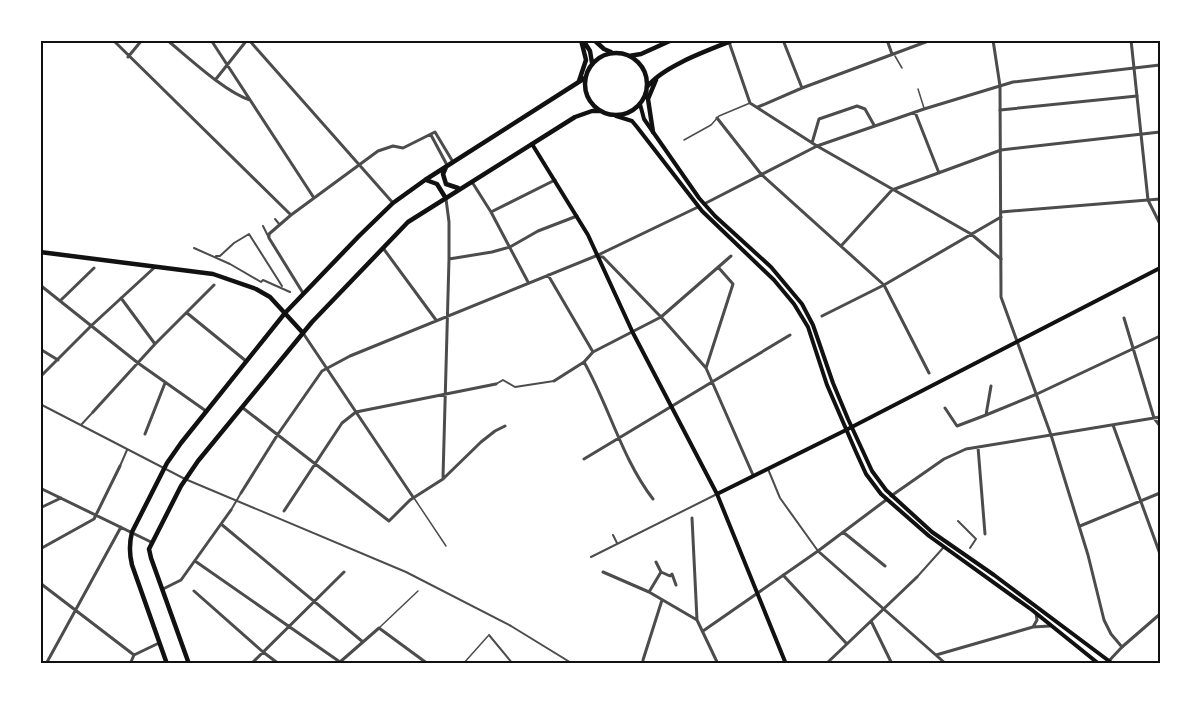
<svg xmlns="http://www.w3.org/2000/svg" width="1201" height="704" font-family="Manrope,sans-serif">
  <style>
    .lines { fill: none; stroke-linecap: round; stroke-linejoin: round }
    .service { stroke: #4c4c4c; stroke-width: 1.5 }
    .pedestrian { stroke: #4c4c4c; stroke-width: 2 }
    .minor { stroke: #4c4c4c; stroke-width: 3 }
    .tertiary { stroke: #4c4c4c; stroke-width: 3 }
    .secondary { stroke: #111; stroke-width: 4 }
    .primary { stroke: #111; stroke-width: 4.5 }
    .neatline { fill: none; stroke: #111; stroke-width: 2 }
  </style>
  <rect width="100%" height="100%" fill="#fff"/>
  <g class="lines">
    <path class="service" d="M895 56 902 68
      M918 89 924 108
      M684 140 711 125 719 116 750 103
      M414 498 446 546
      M380 627 418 591
      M463 664 488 636"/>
    <path class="pedestrian" d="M275 219 280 225
      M263 226 269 238
      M194 248 230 264 261 282 263 280 290 292
      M216 256H220L234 243 249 234 282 286
      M496 384 503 380 515 387 554 381
      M40 404 185 479 406 572 511 626 573 664
      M81 425 93 412
      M120 466 127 450
      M768 469 780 498 818 551
      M231 510 241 493
      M958 521 976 539 970 548
      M613 535 617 543
      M591 557 717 494
      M917 577 943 548
      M489 635 513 664"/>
    <path class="minor" d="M113 40 291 215
      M167 40C189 58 225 92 250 100
      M211 40 314 198
      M249 40 393 203
      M783 40 802 88
      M887 40 892 54
      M729 42 750 103 817 146 971 234 1001 259
      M128 57 142 40
      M216 79 247 40
      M758 107 802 88 931 40
      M1000 110 1137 96
      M915 112 939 173
      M717 118 761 174 884 285 929 373
      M431 135 447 165
      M812 143 819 119 857 106 865 109 874 125
      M472 182 491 212 528 282
      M704 204 817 146 924 109 1013 82 1160 65
      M491 212 555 180
      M1001 212 1160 199
      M841 246 892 190 1001 150 1160 132
      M383 248 436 320
      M599 257H603L661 317 706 368 753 475
      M449 259 492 252 510 247 538 231 577 216
      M548 275 593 352
      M40 285 138 363 206 411
      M303 293 269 238V234L291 215 378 151 393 146 403 148 435 132 453 162
      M121 298 155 344
      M60 301 94 268
      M187 313 246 361
      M822 316 884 285 1001 217
      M1124 318 1154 418 1160 426
      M40 349 58 360
      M584 362C609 406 622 459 653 499
      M706 368 733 284 718 267
      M40 377 92 325 155 267
      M554 381 584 362 593 352 661 317 731 256
      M243 408 389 521 410 500 443 479 481 442 495 431 505 426
      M945 408 957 426 986 415 991 386
      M93 412 155 344 214 285
      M986 415 1037 394 1160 336
      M1113 425 1160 554
      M145 434 165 383
      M978 447 985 534
      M584 459 790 335
      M443 477 449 259V222L446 199
      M40 488 151 542
      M241 493 278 434 322 371 350 356 598 255 698 207
      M891 496 944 459 966 449 1160 417
      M40 508 61 498
      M284 511 342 423 356 412 496 384
      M692 518 697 620 718 664
      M221 524 363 642
      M1080 526 1160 493
      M843 532 885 566
      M40 549 94 519 120 466
      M818 551 946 664
      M195 561 340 662 379 628 428 664
      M603 572 649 592 697 620
      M661 572 670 576 672 574 676 585
      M783 575 846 643
      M40 583 134 655
      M163 589 181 580 231 510
      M194 591 263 652 279 664
      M649 592 661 572 656 562
      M871 621 892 664
      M1033 627 1037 620 1036 613
      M703 631 818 551 886 500
      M1122 647 1160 614
      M936 655 1033 627 1050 626
      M643 660 662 600
      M46 664 121 527
      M130 664 134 655 159 643
      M251 664 344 572
      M826 664 917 577"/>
    <path class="tertiary" d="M993 40 1000 86 1001 297 1051 435 1088 555 1104 620 1111 634 1122 647 1106 664
      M1131 40 1148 200 1160 224
      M303 333 413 497
      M338 664 340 662 342 664"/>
    <path class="secondary" d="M640 104 644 119 699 198 715 216 771 267 802 304 813 325 833 383 848 419 872 471 886 490 932 532 994 575 1113 664
      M616 116 632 121 637 127 702 211 774 280 794 304 808 327 827 385 856 452 866 474 881 494 929 536 1032 610 1099 664
      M532 144 588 235 633 333 717 494 786 664
      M717 494 846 430 1160 268"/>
    <path class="primary" d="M583 40 590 51 592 63
      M594 40 604 49 611 52
      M585 84a31 31 0 1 1 62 0a31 31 0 1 1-62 0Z
      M629 56 641 54 672 40
      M579 81 586 60 581 40
      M647 87C663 66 709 50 734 40
      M653 132 648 99 656 80
      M446 167 443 174 446 184 458 188
      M426 180 437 184 445 197
      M40 252 213 274 256 289 270 297 303 333
      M167 664 132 565C129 553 129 544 132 532L167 463 181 443 285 313 359 236 393 203 425 180 585 78
      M189 664 151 558 149 549 181 486 198 461 312 322 408 222 575 117 592 111H599"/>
  </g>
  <rect width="1201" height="704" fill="none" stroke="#ffffff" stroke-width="84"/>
  <rect x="42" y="42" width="1117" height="620" class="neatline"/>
</svg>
